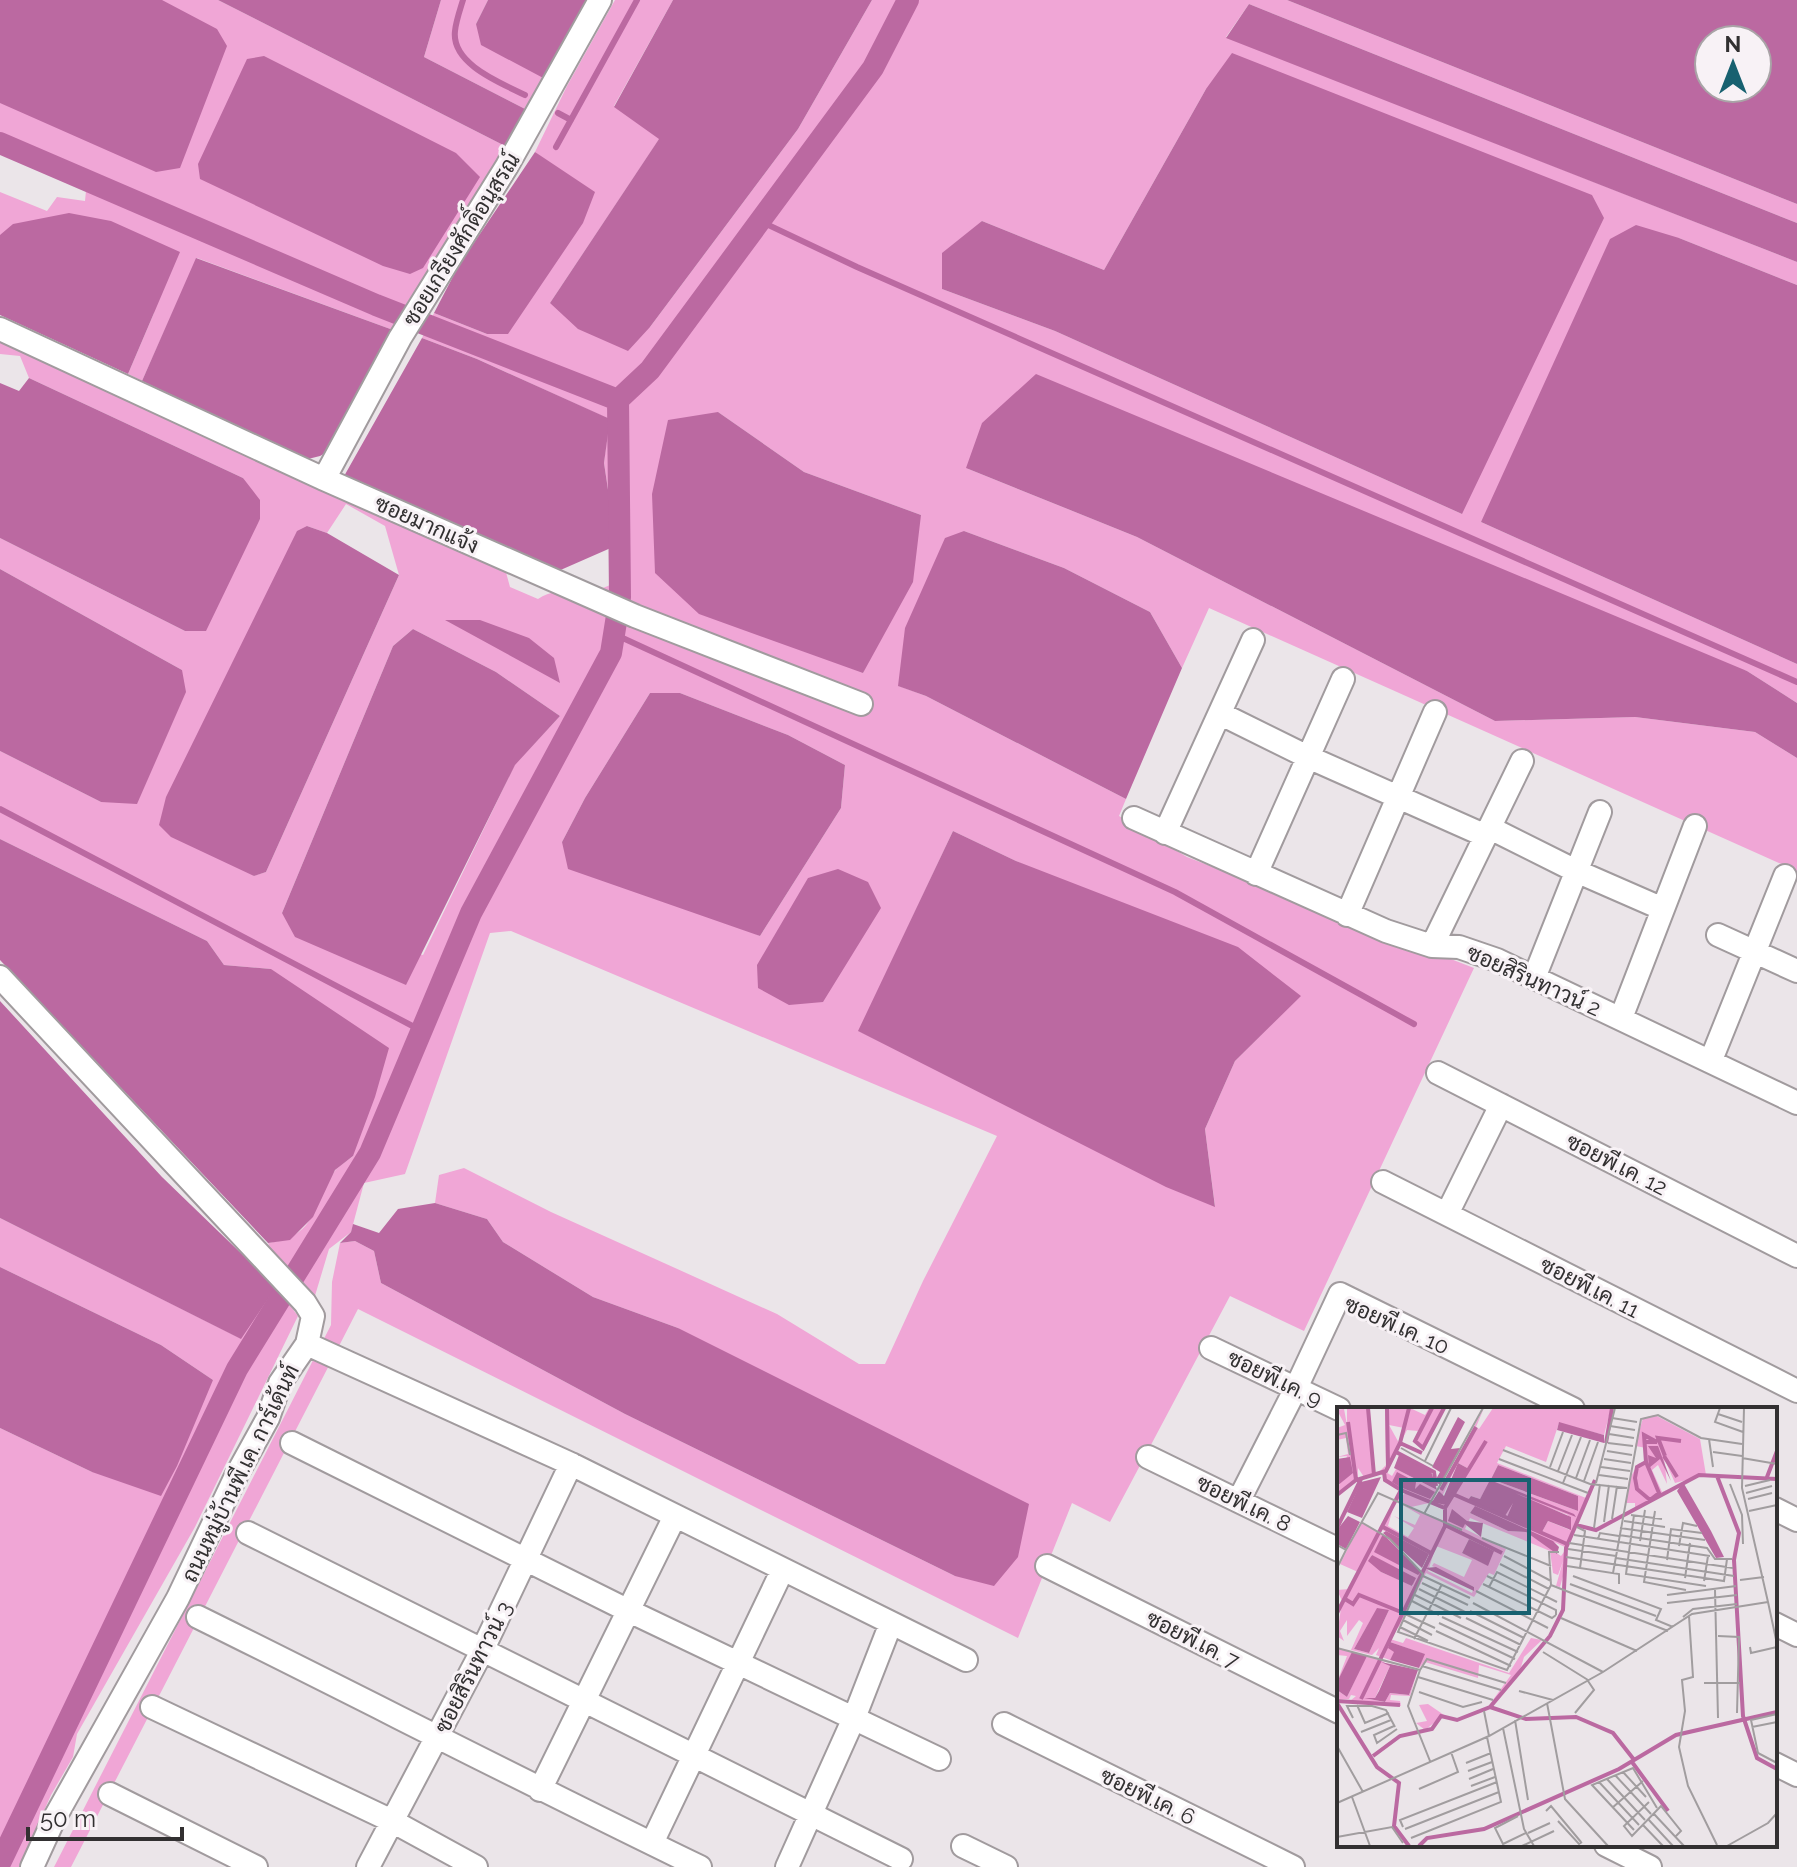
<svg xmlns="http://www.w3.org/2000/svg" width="1797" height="1867" font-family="Raleway,Sarabun,sans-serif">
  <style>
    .green { fill: #f0a6d6; fill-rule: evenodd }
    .water { fill: #bb69a1; fill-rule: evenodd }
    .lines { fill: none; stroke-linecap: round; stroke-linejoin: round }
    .stream { stroke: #bb69a1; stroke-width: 6 }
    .canal { stroke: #bb69a1; stroke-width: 22 }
    .minor-casing { stroke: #a19b9e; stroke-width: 26 }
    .minor { stroke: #fff; stroke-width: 22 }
    .labels { text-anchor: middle; stroke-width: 6; stroke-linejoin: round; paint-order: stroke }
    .street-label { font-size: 22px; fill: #323031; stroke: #f8f2f6 }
    .inset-river { fill: none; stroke: #bb69a1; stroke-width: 4 }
    .inset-road { fill: none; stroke: #a19d9f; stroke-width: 2 }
    .view { fill: #186170; fill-opacity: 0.15; stroke: #186170; stroke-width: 4 }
    .inset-edge { fill: none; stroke: #323031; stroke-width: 4 }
  </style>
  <rect width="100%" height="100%" fill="#ebe5e9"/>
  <path class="green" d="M0 0H218L509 148 408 301 393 330 197 258 142 381 128 374 154 313 0 235V192L47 211 57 197 85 201 88 170 0 136Z
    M441 0H488L476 24 547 80 529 111 424 57Z
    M615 0H673L614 106 660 138 550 303 650 327 798 129 872 0H1287L1797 204V223L1249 4 1226 37 1797 262V285L1679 238 1481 522 1797 664V703L1747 671 966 468 1137 537 1495 721 1635 717 1755 732 1797 758V871L1209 608 1182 668 1150 612 1064 568 964 531 899 686 926 696 1126 799 1119 816 1187 857 1474 968 1304 1331 1230 1296 1110 1522 1072 1503 1018 1638 358 1309 71 1867H54L331 1325 332 1282 340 1243 355 1241 374 1251 381 1283 625 1414 955 1576 678 1328 593 1297 503 1242 487 1219 435 1203 439 1175 464 1168 551 1212 777 1314 859 1364H885L923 1281 997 1136 511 931 490 933 405 1174 364 1183 351 1232 329 1249 314 1299 275 1259 268 1243C317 1236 312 1207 334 1172 338 1166 347 1161 353 1156L271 969 224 965 207 941 0 839V751L101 802 182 670 0 569V538L185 631 260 519 243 478 29 378 20 356 0 354V343L6 338 504 565 510 587 538 599C562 583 592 598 613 583V523L604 463 609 419 477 359 422 338 434 313 487 334 547 162 535 152 567 86ZM1206 89 1462 514 1055 331 942 289 982 221 1104 270ZM718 412 804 472 921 515 863 673ZM346 504 385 526 399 575 266 872 253 876 307 526 327 533ZM413 629 496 672 560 716 515 764 423 955 282 913 393 646ZM650 693H680L788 735 845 765 841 808 760 936 562 842 585 798ZM953 831 1300 996 1235 1061 1205 1129 1215 1206 859 1031Z
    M0 1218 240 1338 276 1287 298 1316 195 1527 77 1734 73 1757 51 1795 19 1867H0V1428L92 1472 213 1380 161 1345 0 1267Z"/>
  <path class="water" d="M0 0H162L217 29 227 46 180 168 156 172 0 103Z
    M218 0H441L424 57 529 111 509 148Z
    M488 0H589L547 80 481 45 476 24Z
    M673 0H872L798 129 650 327 628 351 578 329 550 303 659 139 614 107Z
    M1287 0H1797V204ZM1709 40H1757V88H1709Z
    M1249 4 1797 223V262L1226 38Z
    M1232 53 1592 195 1604 218 1462 514 1055 331 942 289V253L982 221 1104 270 1206 89Z
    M264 56 456 153 480 177 423 268 410 274 383 266 200 179 198 164 247 59Z
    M535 152 595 192 583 223 508 334H487L434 313 459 265Z
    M69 213 111 221 180 252 128 374 0 315V235L13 224Z
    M1636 225 1679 238 1797 285V664L1481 522 1610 239Z
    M196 258 393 330 331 450 320 456 308 459 142 381Z
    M422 338 477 359 610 419 604 463 613 523V547L556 572 343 478Z
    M1036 374 1747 671 1797 703V758L1755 732 1635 717 1495 721 1137 537 966 468 982 423Z
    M29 378 243 478 260 500V519L206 631H185L0 538V383L19 391Z
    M718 412 804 472 921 515 913 582 863 673 699 614 655 573 652 494 668 420Z
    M307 526 327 533 399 575 266 872 254 876 171 837 159 825 166 797 297 531Z
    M964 531 1064 568 1150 612 1182 668 1126 799 926 696 898 686 905 628 945 538Z
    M0 569 182 670 186 692 137 804 101 802 0 751Z
    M445 620H480L529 638 554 658 560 683Z
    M413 629 496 672 560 716 515 765 406 985 295 937 282 913 393 646Z
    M650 693H680L788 735 845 765 841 808 760 936 568 869 562 842 585 798Z
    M953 831 1016 861 1238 947 1301 996 1235 1061 1205 1129 1215 1207 1166 1187 858 1031Z
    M0 839 207 941 224 965 271 969 389 1048 375 1097 353 1156 335 1170 313 1217 290 1240 268 1243 0 960Z
    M838 869 868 882 881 908 823 1002 789 1005 758 988 757 965 808 878Z
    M0 1001 162 1177 276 1287 241 1339 0 1218Z
    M435 1203 487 1219 503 1242 593 1297 678 1328 1029 1504 1018 1557 994 1586 955 1576 625 1414 381 1283 374 1251 355 1241 340 1243 351 1232 353 1224 379 1233 398 1209Z
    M0 1267 161 1345 213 1380 177 1466 161 1496 92 1472 0 1428Z"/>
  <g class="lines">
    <path class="stream" d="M463 0C460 10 456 21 455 31 451 64 501 83 525 95
      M558 113 571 120
      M556 147 637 0
      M760 221 857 267 1797 682
      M614 634 1175 892 1414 1024
      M0 809 422 1031
      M0 1857 3 1858"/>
    <path class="canal" d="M0 143 376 305 618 400 650 370 873 68 908 0
      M0 1863 237 1369 370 1153 471 913 611 653 620 597 618 400"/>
    <g class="minor-casing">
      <path id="minor" d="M0 329 324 479 635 616 861 704
        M324 479 400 338 507 166 600 0
        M1221 714 1308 757 1486 836
        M1134 818 1386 931 1432 946 1459 947 1497 960 1797 1103
        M1490 828 1576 871 1663 909
        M1165 833 1253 640
        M1256 874 1343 679
        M1347 915 1435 712
        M1718 935 1797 971
        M1432 946 1522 761
        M0 977 305 1303 313 1316 307 1344 280 1383 268 1418 237 1474 178 1598 54 1819 32 1867
        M1534 978 1600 812
        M1621 1018 1695 826
        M1711 1060 1785 876
        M1438 1073 1797 1256
        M1383 1182 1797 1391
        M1447 1214 1501 1105
        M307 1344 571 1464 966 1660
        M1211 1348 1339 1409
        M292 1443 627 1610 939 1759
        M1148 1457 1339 1550
        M1239 1500 1296 1388 1340 1294 1573 1409
        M1775 1509 1797 1520
        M248 1533 901 1859
        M1047 1566 1339 1712
        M198 1617C366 1700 532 1786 700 1867
        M1775 1624 1797 1635
        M152 1707 392 1821 476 1867
        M1004 1724 1293 1867
        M1775 1764 1797 1775
        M540 1790 675 1516
        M110 1794 256 1867
        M652 1843 782 1571
        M1606 1845 1650 1867
        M963 1846 1006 1867
        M368 1867 482 1651 571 1464
        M787 1867 854 1718 891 1623"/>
    </g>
    <use href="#minor" class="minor"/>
  </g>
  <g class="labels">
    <g class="street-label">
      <text transform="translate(461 239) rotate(-58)" y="8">ซอยเกรียงศักดิ์อนุสรณ์</text>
      <text transform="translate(427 524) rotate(24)" y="8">ซอยมากแจ้ง</text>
      <text transform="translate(1534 980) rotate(24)" y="8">ซอยสิรินทาวน์ 2</text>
      <text transform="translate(1617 1164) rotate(27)" y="8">ซอยพี.เค. 12</text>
      <text transform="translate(1590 1287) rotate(27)" y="8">ซอยพี.เค. 11</text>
      <text transform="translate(1397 1325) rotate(24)" y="8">ซอยพี.เค. 10</text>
      <text transform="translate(1275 1378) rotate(26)" y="8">ซอยพี.เค. 9</text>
      <text transform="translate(240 1473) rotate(-64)" y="8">ถนนหมู่บ้านพี.เค. การ์เด้นท์</text>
      <text transform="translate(1244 1503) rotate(26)" y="8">ซอยพี.เค. 8</text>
      <text transform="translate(1193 1639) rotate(27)" y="8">ซอยพี.เค. 7</text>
      <text transform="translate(473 1667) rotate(-63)" y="8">ซอยสิรินทาวน์ 3</text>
      <text transform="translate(1148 1796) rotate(26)" y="8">ซอยพี.เค. 6</text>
    </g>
  </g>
  <g transform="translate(1337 1407)">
    <rect width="440" height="440" fill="#ebe5e9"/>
    <path d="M10 1H31L36 67 27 70 21 61V72L0 86 10 49 0 50 11 47 9 31 0 33V21L8 18 0 3 7 2 10 18ZM48 1H71L67 21 52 18 62 36 65 25H67L73 1 88 8 92 1H108L87 43 76 35 81 24 70 23 50 62 42 65 49 58ZM147 1 139 20 142 22 156 1H274L267 28 222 16 209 55 169 39 160 56 249 91 228 140 138 100 133 106 171 124 189 125 224 149 227 145 228 162 223 180 219 179 226 154 221 168 216 166 213 144 133 111 128 122 169 142 157 168 152 166 137 190 89 166 62 220 75 229 61 220 92 148 42 121 58 94 51 119 71 130 77 121 57 109 78 118 83 108 64 97 108 114 107 103 94 97 106 89 102 84ZM121 56 132 62 109 98 103 94ZM161 58 241 89V104L154 72ZM152 77 178 88 168 109 131 93 134 89 143 92ZM181 89 231 108 229 116 234 110V120L228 118 233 123 211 114 205 125 170 110ZM132 132 156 144 150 158 125 146ZM99 139 135 153 127 170 97 156 95 159 137 180 135 186 91 164ZM318 8 363 32 369 68 338 76 327 51 330 77 321 58 315 63 325 85 332 82 298 101V96H289L292 73 301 57 308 54 310 41 298 39 306 11ZM59 62 100 83 92 96 74 100 59 93 70 85 49 73V65L55 69ZM24 116 46 127 85 167 53 232 66 236 69 231 172 266 194 231 205 233 187 250 184 260 167 283 153 297 174 268 142 258 141 271 88 255 82 261 87 247 53 235 58 245 53 253 39 248 42 241 35 248 14 243 26 216 22 213 10 229V213L3 224 7 234 0 229 5 194 0 183 12 182 21 165 3 157ZM34 148 75 169 76 179 44 165ZM52 203 32 246 17 242 33 214ZM0 241 81 262 73 289 54 288 53 293 63 294 64 299 13 294 19 289 14 288 12 292H0V283L10 290 29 249 15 246 0 275 10 249 0 248ZM45 254 81 263 72 288 53 286 48 295 32 292 38 291 53 259ZM91 297 107 308 88 323 79 316 90 314 82 298Z" fill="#f0a6d6" fill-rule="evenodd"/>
    <path d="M121 10 128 15 114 42 123 41 103 78 98 74 103 65 95 60ZM222 15 267 28V36L220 23ZM311 39H321L334 74 323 52 312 61 311 48 319 51ZM62 48 94 64 100 83 57 61ZM13 50 16 66 0 79V52ZM121 56 132 62 121 82 109 98 95 95 102 84 107 89ZM161 58 241 89V104L154 72ZM60 65 79 75 78 82 83 77 98 85 93 92 63 80 55 75ZM44 70 25 111 10 105 24 75ZM153 73 237 107 239 110 178 86 234 110V123L211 114 205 125 200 124 170 110 176 96 168 109 131 93 134 89 143 92ZM346 75 374 124 387 150 379 151 340 84ZM138 99 216 134 222 140 220 147 189 125 171 124 133 106ZM115 102 130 114 146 116 144 130 128 117 126 121 111 114ZM11 109 23 115 9 142 0 137V123ZM49 124 92 147 85 161 46 126ZM46 127 84 165 81 168 37 145ZM132 132 157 144 151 159 125 146ZM35 148 79 171 75 179 44 165 31 154ZM99 160 137 180V184L88 161ZM40 201 52 203 32 246 17 242ZM53 235 88 247 82 261 53 253 57 245 51 241ZM15 245 30 249 10 290 0 283V275ZM44 255 81 263 72 288 53 286 48 295 27 291H38L42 284 53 259Z" fill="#bb69a1"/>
    <path class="inset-river" d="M31 1 37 68M50 1 51 60M95 1 78 34 86 41 107 1M11 15 19 73M308 35H320L307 28 309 55 322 86 313 93 300 82 298 71 300 60 309 55M63 36 85 46M269 36 275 1M59 45 97 65 99 79M327 49 340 70M328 49 321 31 344 34M47 65 48 73 64 83 108 101 149 34M380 69 402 126 397 153 406 309 420 351 440 362M430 70 440 44M104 83 139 20M0 88 19 73 49 64 63 36 72 1M118 88 230 137M108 118 165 146M239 118 259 123 362 68 440 72M46 120 94 146M0 121 24 72M8 192 16 197 22 188 64 205M0 206 64 83M24 292 108 119V101M0 294 63 298M0 296 40 360 62 376 57 419 72 439M153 300 189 312 239 310 276 326 298 354M36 349 63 329 95 322 104 309 120 313 153 300 213 229 226 203 229 141 258 73M295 355 331 404M82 439 90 431 147 422 282 362 339 328 440 305"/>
    <path class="inset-road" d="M383 1 378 15 406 25M407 1 405 81 431 195M381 7 405 15M275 11 300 15M273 19 298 23M272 27 297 31M0 28 9 26 13 48M372 32 376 60M271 36 296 39M64 41 96 59M166 43 253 77 290 81M270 44 295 48M376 45 405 49M405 51 440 57M162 52 251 86M267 52 294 56M88 54 114 1M213 60 226 25M264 60 293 64M221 64 235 28M262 68 291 72M239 71 253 33M247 74 261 35M226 76 244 30M259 76 278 1M393 77 405 108 406 137M408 79 433 73M409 86 435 79M411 92 435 86M318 104 307 175 349 183M412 104 440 98M87 107 146 1M294 108 325 112M297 108 289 167 369 179M275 112 280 79M287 114 328 120M24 115 53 132 86 167 61 225 170 263 214 178 212 145H222M267 115 272 78M240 120 248 124 243 161M257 121 263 77M283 121 368 133M237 128 373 149M282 128 370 141 378 152H395M145 131 214 159M261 132 263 126 282 129M303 134 308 103M232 136 396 161M0 138 9 143 0 161M342 139 346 116 360 119M231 142 279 149M9 143 41 86 125 123M167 149 214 174M229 150 387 174 390 152M279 151 397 169M330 153 334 122 365 126M163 157 212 182M230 159 282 167V177M276 166 304 12 321 8 364 31 405 37M86 169 133 191M150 169 219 203V208M236 169 324 202 319 213 336 220M348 171 353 136M403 173 427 170M367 174 371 149M85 176 131 198M146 177 215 211 219 208M233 177 319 209M214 178 331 224M152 180 160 165 220 195M82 182 128 205M378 183 381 311M139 184 211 221M78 188 124 211M330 188 399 179M75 194 102 208M431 195 440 237M136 196 266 265M330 196 400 188M133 204 187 231M68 207 98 221M352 209 356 270 345 273 348 304 342 340 351 379 380 438M105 210 181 245M346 210 356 202 400 197M129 211 184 238M224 211 300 244M66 213 95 228M102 216 178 252M63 220 91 234M99 224 174 259M381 229 402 230 400 306M77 232 105 177M413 240 414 246 440 240M0 241 83 263 71 299 93 354M206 245 251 273M85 259 164 283M83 263 90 252 169 276M81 270 156 293M367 276H403M182 284 216 293M82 285 126 300 145 295M210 296 228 392 271 439M20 298 28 316 52 306M147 304 152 329M238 306 257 283 251 274M440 307 414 313 421 346 440 356M16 311 10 299H35L49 303 58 320M178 313 191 393M57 319 37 328 40 336 60 322M415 320 440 315M166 321 187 422 197 439M24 325 54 313M0 339 26 385M129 356 154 346M131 364 155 355M286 365 309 390M278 368 314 407M132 372 156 362M270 372 308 413M262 375 302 418M134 379 158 370M82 382 121 365 114 345M15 390 33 439M312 395 287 419 295 429 324 399 344 424 338 430M0 396 152 329 266 265 355 207 431 195M275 401 306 374M209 404 214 399 244 435M317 407 347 439M311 412 336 439M221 414 242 437 245 435M306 418 326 439M66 420 63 413 160 375M68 422 162 385M297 423 255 378 296 361 320 401M191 426 213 416M0 430 55 420 66 436M74 431 164 395 150 330M166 437 189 426M167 439 158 421 181 409M185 439 217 424M390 439 431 416 440 406"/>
    <path class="view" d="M64 73H192V206H64Z"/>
    <rect width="440" height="440" class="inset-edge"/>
  </g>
  <g transform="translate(1733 64)"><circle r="38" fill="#f8f2f6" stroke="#a9a4a7" stroke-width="2"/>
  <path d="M0-6L14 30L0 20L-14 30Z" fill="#186170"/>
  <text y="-12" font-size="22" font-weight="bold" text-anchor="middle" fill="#323031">N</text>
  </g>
  <path d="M28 1827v12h154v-12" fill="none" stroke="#323031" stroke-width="4"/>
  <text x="40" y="1827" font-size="24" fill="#323031" stroke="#f8f2f6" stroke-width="6" paint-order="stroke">50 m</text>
</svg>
